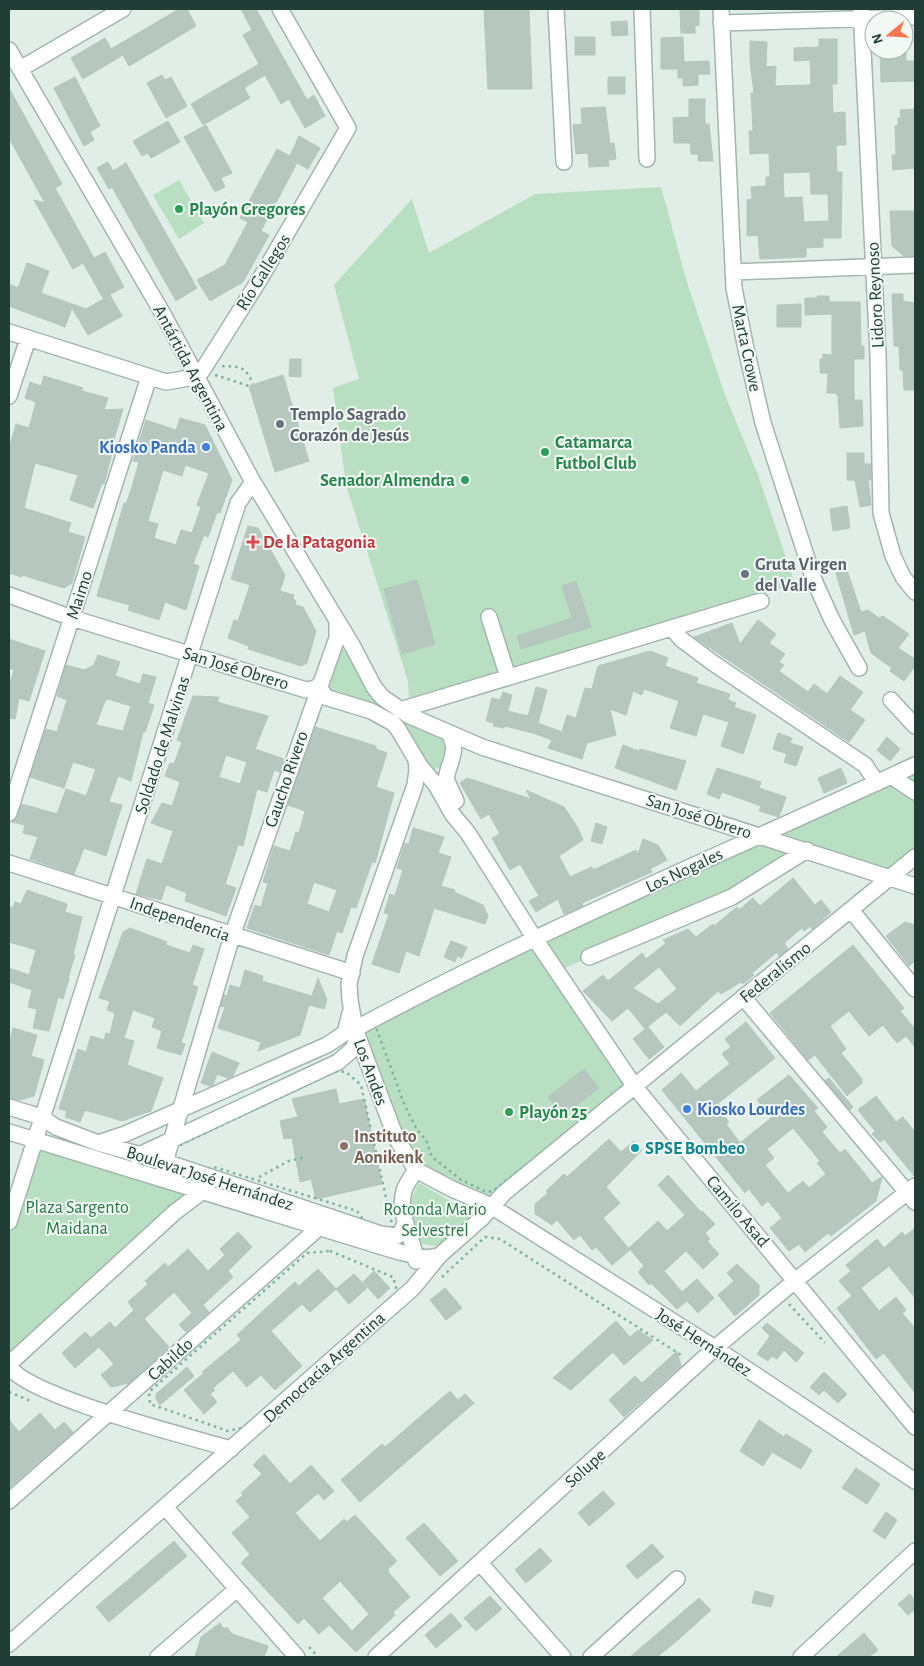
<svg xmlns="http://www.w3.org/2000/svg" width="924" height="1666" font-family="'Alegreya Sans',sans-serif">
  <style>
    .green { fill: #b8dfc2 }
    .building { fill: #b6c7c0; stroke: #b3c7be; fill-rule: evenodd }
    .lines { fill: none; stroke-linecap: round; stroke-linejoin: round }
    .minor-casing { stroke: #a3b5ae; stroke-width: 18 }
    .path { stroke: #7fb2a1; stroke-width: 2.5; stroke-dasharray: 2.5 4; stroke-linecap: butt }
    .minor { stroke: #fff; stroke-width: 15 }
    .leisure-dot { fill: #2e9e5b; stroke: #f2f9f5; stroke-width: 2 }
    .worship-dot { fill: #6b7280; stroke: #f2f9f5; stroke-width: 2 }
    .shop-dot { fill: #3f7fe0; stroke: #f2f9f5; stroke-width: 2 }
    .health-dot { fill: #e0444e; stroke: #f2f9f5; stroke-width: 2 }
    .education-dot { fill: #8d6e63; stroke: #f2f9f5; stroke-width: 2 }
    .culture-dot { fill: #0f9aa8; stroke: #f2f9f5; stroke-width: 2 }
    .labels { text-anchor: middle; stroke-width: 4; stroke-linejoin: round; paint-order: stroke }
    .leisure-label { font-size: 18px; font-weight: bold; fill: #27864d; stroke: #f2f9f5; text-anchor: start }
    .street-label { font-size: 18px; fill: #203e36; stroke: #f2f9f5 }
    .worship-label { font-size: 18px; font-weight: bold; fill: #5b616d; stroke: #f2f9f5; text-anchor: start }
    .shop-label { font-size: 18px; font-weight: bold; fill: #366cbe; stroke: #f2f9f5; text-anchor: end }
    .health-label { font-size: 18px; font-weight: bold; fill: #be3a42; stroke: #f2f9f5; text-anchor: start }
    .education-label { font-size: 18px; font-weight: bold; fill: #785e54; stroke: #f2f9f5; text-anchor: start }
    .culture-label { font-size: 18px; font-weight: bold; fill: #0d838f; stroke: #f2f9f5; text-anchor: start }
    .park-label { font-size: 18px; fill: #277845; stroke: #f2f9f5 }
  </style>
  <rect width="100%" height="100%" fill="#e1ede7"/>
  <path class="green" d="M179 180 204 223 179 239 153 195Z
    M661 187 686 279 725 395 758 475 795 584 409 698 408 681 346 485 333 388 359 379 334 285 412 199 429 253 535 194Z
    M345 649 366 685 444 736 450 750 442 767 433 770 426 768 408 735 327 691 325 687 337 652Z
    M915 765V857L889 877 807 850 753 886 558 971 635 1087 491 1206 416 1170 355 1029Z
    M35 1141 203 1192 9 1364V1198L16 1200Z
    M419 1183 467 1211 469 1222 440 1247 419 1243C411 1218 405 1207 419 1183Z"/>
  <path class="building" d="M179 9H187L196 26 129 66 123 55 83 79 71 58 105 38 111 49Z
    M241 9H256L307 100 314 95 325 116 305 128 289 99 281 104 265 75 244 88 250 98 203 125 191 104 259 64 243 35 252 30Z
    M484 9H529L532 89H488Z
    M680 9H699V25L695 26V33H681Z
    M627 21 628 35 612 36 611 22Z
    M575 37H595V55H575Z
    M683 37 684 62 709 61 710 74H698V85L683 86V78H678V69H661V38Z
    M819 39H837V84H832L833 113 845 112 846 145H836L837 172H842L841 238H823V247L806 248V257L760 259 758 235 747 236V200L752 199 751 187 766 186V177H770L769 153 750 154 749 131H753L751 93H754L750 61V41L767 42 766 67 776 66 775 86 811 85 810 60 794 61V48L819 47ZM810 172 811 194H828L829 221 804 222 802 197 784 198 783 173Z
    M880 50 906 52V61H915V81L881 82Z
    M162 75 165 80 171 77 187 106 166 118 147 83Z
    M75 77 100 126 90 132 94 140 84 146 54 88Z
    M608 77H625V94H608Z
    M9 88 62 184 55 188 94 258 105 252 124 287 103 298 83 263 73 269 34 200 45 203 9 138Z
    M689 99H705V124H709L713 161H698V154H691L690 143H674L673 118 689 117Z
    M605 107 610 144 614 143 616 159 608 160 609 166 589 167 588 153 576 154 573 125 582 124 581 108Z
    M915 109V168L893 170 892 155H896L895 126 898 125V118H901L900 110Z
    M168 121 180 142 151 158 148 153 142 156 133 141Z
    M206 125 232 173 221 178 225 187 215 192 184 137Z
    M299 136 320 148 308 169 297 163 261 231 269 235 243 282 210 301 197 280 225 265 248 222 240 218 277 149 290 156Z
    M108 162 113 171 126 163 197 288 176 301 112 187 109 189 97 168Z
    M890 211H915V256H904L892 246Z
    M27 263 49 271 41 293 86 309 110 295 122 316 88 335 72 308 65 327 9 306V284L18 288Z
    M892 294H903V301L915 303V390H904L903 370H900L899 346H894Z
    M817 296H829V302H860L861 346H864V359H854V400H862L863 426 840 428 838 396 836 393H827L828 373H820V359H823V354L832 355V314L805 315V298H817Z
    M801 304V327H777V305Z
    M290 359H301V377L289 376Z
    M283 375 309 461 275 472 249 386Z
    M44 376 83 388 82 391 108 398 104 410 123 409 110 453H112L104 484 102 483 93 508 70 500 78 475 35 463 24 508 71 523 68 532 85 537 72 583 64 588 22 575V577L9 573V449L16 424 29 428 36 402 25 398 30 382 41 386Z
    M180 418 205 425 232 480 220 513 217 512 208 537 204 535 193 564 199 566 186 610 165 602 159 620 128 610 130 605 97 596 124 503 126 504 132 487 139 462 133 461 146 420 176 430ZM185 465 209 473 197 505 201 507 192 533 181 530 176 545 154 538 158 524 148 521 163 470 182 476Z
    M847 453H864V464H871V480H868L871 505 860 507 855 480H847Z
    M847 506 850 528 833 531 830 509Z
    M248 526 258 528 285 575 280 591 294 595 293 599 296 601 295 605 303 607 316 631 307 663 301 666 248 649 249 646 228 638 234 620 238 621 250 585 231 579Z
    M847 570 861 612 868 610 879 618 883 616 909 634 898 648 915 659V666L904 681 890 671 892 668 871 653 865 631 854 635 836 573Z
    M417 580 435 644 402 654 384 589Z
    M576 581 591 627 521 649 517 636 572 618 562 586Z
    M758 620 776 634 769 643 785 654 779 662 784 665 779 671 808 692 814 684 827 694 840 676 863 692 850 710 865 720 849 742 694 637 732 623 740 644Z
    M9 639 45 651 29 701 19 698 15 719 9 718V686L14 670 9 668Z
    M650 651 668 658 665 666 698 678 696 683 730 694 728 700 736 703 734 707 756 715 743 754 721 746 729 722 703 714 696 736 670 728 679 701 644 689 642 695 633 691 626 715 610 709 616 735 587 743 582 759 548 748 552 740 536 734 505 726 504 728 493 726 494 723 486 721 492 698 500 700 503 692 512 695 508 711 528 716 536 687 547 690 538 723 562 732 567 715 576 718 585 688 592 689 598 666Z
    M98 655 120 662 115 676 140 684 143 674 156 677 148 703 154 705 145 732H143L131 781 118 776 109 802 122 805 106 856 84 848 74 874 30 859 38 837 23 833 25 825 12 822 18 816 22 804 57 814 66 789 86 796 96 769 73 762 64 788 30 777 46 729 57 732 67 700 57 696 66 665 84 670 94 665ZM108 699 131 706 123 731 96 725 105 701Z
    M193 696 219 697 217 702 268 716 255 749 284 759 280 772 274 770 267 792 257 789 243 846 238 845 225 884 236 888 226 916 185 901 187 893 166 885 161 900 136 894 147 859 162 864 173 831 151 823 162 803 172 806 180 782 165 776 170 763 174 764 182 742 177 740ZM226 755 247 762 240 784 219 777Z
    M315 727 376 746V749L387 753 376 787 394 793 375 863 372 862 356 908 351 907 342 933 337 931 329 955 247 928 255 905 261 907 268 883 263 882 274 846 290 851 296 832 299 833 305 811 288 805ZM314 882 337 890 329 912 307 904Z
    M778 733 792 738 790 743 803 747 796 766 784 762 787 754 773 749Z
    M887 737 900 749 890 761 877 750Z
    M623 745 639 751 640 749 686 761 676 790 615 768Z
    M717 768 761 782 759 788 786 797 779 817 759 811 761 806 722 792 719 799 707 794Z
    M841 768 847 783 824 793 818 778Z
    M467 778 531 799 526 790 564 807 578 828 583 840 559 856 570 877 592 867 593 870 636 850 638 854 643 839 658 845 667 860 650 869 652 872 582 903 583 906 564 914 558 899 536 912 529 901 539 896 520 864 510 870 492 838 500 834 489 814 481 819 460 783Z
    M596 823 607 827 602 844 591 841Z
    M413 828 444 837 438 853 451 857 441 886 455 890 454 892 483 905 488 916 485 924 434 908 419 956 406 951 399 973 372 964 389 914 384 913 390 894 395 896 403 870 397 868 405 843 409 844Z
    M793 878 815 905 821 900 831 912 812 929 810 926 804 931 802 928 784 943 788 949 779 956 777 952 752 973 754 975 743 984 741 982 721 994 718 991 680 1026 666 1012 645 1029 628 1008 612 1021 583 991 603 975 608 981 642 953 646 959 666 943 663 940 688 929 696 937 713 924 714 926 737 907 739 910 753 898 760 906ZM659 967 677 989 658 1004 633 988Z
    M27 890 67 904 65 912 82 917 73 955H75L68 978 69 979 63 999 58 997 49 1031 33 1028 37 1009 28 1007 32 990 9 982V968L29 975 36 950 9 942V907L13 908 15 902 21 904Z
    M905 922 915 925V961L909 966 886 936Z
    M130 928 167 942 166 945 190 953 193 945 204 949 192 985 198 987 181 1043 185 1044 181 1055 157 1048 162 1031 152 1027 155 1018 133 1010 124 1038 134 1041 127 1065 163 1078 151 1111 122 1121 85 1110 80 1122 65 1117 67 1111 59 1109 78 1049 86 1052 91 1036 104 1040 106 1033 110 1034 115 1013 107 1010 110 1001 99 998 123 932Z
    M451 941 467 947 462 958 457 956 455 962 444 957Z
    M853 945 904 1008 900 1011 915 1029V1047L906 1036 897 1043 883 1025 869 1036 849 1011 830 1026 846 1049 841 1053 862 1079V1083L847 1096 815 1055 808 1060 770 1013Z
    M245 970 263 976 262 981 312 996 311 999 318 978 327 1000 324 1009 309 1005 300 1035 258 1051 261 1042 218 1028 225 1007 221 1006 224 995 227 996 230 985 240 988Z
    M746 1022 775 1058 716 1105 729 1122 726 1124 740 1143 771 1118 757 1100 789 1075 818 1108 814 1111 827 1127 822 1132 840 1153 845 1149 872 1183 882 1177 876 1201 831 1236 828 1233 805 1252 799 1244 789 1251 770 1228 782 1218 768 1201 762 1206 749 1189 745 1193 662 1090 681 1073 696 1091 727 1066 730 1064 722 1054 731 1047 725 1039ZM793 1128 820 1161 817 1163 826 1174 809 1188 803 1181 788 1193 765 1165 774 1158 767 1149Z
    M648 1027 664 1047 649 1059 633 1039Z
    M13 1028 37 1035 31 1056 44 1060 34 1096 20 1100 9 1098V1044Z
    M212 1052 239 1063 233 1076 228 1078 217 1074 213 1085 210 1086 201 1083Z
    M584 1069 599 1088 563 1116 548 1097Z
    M829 1078 853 1107 850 1110 825 1081Z
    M336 1089 339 1104 364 1099 382 1184 316 1199 311 1179 300 1182 292 1138 284 1139 280 1121 298 1117 292 1099Z
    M876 1096 896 1122 903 1117 915 1132V1177L884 1139 880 1142 872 1134 875 1131 858 1110Z
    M609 1139 621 1152 634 1141 642 1150 606 1187 620 1203 603 1218 630 1250 612 1265 596 1247 592 1250 580 1235 574 1240 557 1220 552 1225 535 1214V1204L548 1193 546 1191 564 1174 567 1177Z
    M668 1175 701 1212 702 1211 715 1224 705 1233 710 1239 707 1241 719 1254 703 1269 686 1251 664 1271 682 1292 697 1279 714 1298 698 1313 687 1301 677 1309 651 1283 649 1285 638 1272 644 1266 629 1248 658 1221 667 1231 685 1215 658 1185Z
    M915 1228V1298L889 1266 861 1288 879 1311 896 1297 906 1310 902 1313 915 1328V1393L884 1353 876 1359 837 1308 852 1296 839 1281 851 1271 846 1265 877 1239 884 1248 902 1232 905 1236Z
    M238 1232 252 1247 228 1271 233 1277 203 1305 209 1312 186 1332 179 1325 192 1313 174 1292 144 1319 169 1347 129 1383 111 1387 101 1375 114 1364 99 1347 75 1368 62 1353 85 1332 91 1338 110 1322 115 1328 134 1310 128 1302 148 1284 145 1281 165 1263 168 1267 188 1249 208 1271 225 1255 220 1249Z
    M737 1264 759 1285V1295L735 1316 718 1295 734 1281 727 1273Z
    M318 1269 336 1289 354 1274 367 1288 349 1304 336 1289 310 1312 302 1304 271 1331 302 1366 275 1390 261 1375 247 1387 233 1371 213 1388 215 1390 210 1394 217 1402 204 1414 184 1390 204 1373 202 1372 241 1340 237 1335 277 1298 295 1282 299 1286Z
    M374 1271 390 1288 378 1299 363 1282Z
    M445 1288 462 1308 446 1320 430 1300Z
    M616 1321 630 1337 638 1330 653 1340 624 1365 613 1352 571 1390 553 1378Z
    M767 1323 804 1353 796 1362 784 1350 777 1359 772 1356 768 1361 757 1354 770 1336 762 1328Z
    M677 1351 681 1366 624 1417 609 1400 635 1376 642 1383Z
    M187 1367 194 1376 160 1405 156 1399V1394Z
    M824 1372 847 1394 838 1403 824 1390 819 1395 810 1387Z
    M450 1391 458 1400 465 1394 474 1403 360 1502 341 1480 382 1444 385 1447Z
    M40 1413 55 1430 64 1422 73 1432 9 1488V1420L19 1432Z
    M759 1420 784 1437 786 1434 812 1450 801 1469 772 1452 763 1466 740 1451Z
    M264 1454 290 1484 311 1465 334 1491 324 1500 318 1493 295 1513 320 1541 344 1519 347 1522 355 1515 397 1561 388 1569 389 1573 410 1597 393 1612 395 1615 356 1652 329 1625 319 1634 304 1618 298 1624 241 1563 250 1554 232 1533 250 1517 236 1501 243 1495 241 1493 262 1474 253 1465ZM340 1581 369 1614 352 1631 322 1598Z
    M856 1468 880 1484 867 1504 842 1488Z
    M603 1491 615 1504 589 1526 578 1513Z
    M886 1512 897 1520 885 1539 873 1531Z
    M424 1523 458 1561 440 1576 406 1538Z
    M174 1541 187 1556 109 1622 96 1607Z
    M652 1544 664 1557 637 1579 626 1566Z
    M540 1548 552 1561 526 1583 515 1570Z
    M755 1591 774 1596 771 1607 752 1603Z
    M910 1594 915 1601V1609L908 1615 898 1604Z
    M490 1596 502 1609 476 1631 464 1618Z
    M699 1598 711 1610 678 1640 657 1657H630Z
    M451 1613 462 1626 436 1648 425 1635Z
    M220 1623 224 1629 227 1627 232 1634 268 1646 264 1657H195L201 1637Z
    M864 1633 878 1650 869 1657H836Z"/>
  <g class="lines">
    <g class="minor-casing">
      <path id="minor" d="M556 9 564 162
        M642 9 647 159
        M721 9 734 288 746 349 763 423 814 580 832 620 859 668
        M861 9 878 355 881 513 893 556 903 577 915 592
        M721 23 915 17
        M9 50 163 314 253 482 352 645 374 687 382 697 408 715 482 747 915 886
        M20 69 123 9
        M733 272 915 265
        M9 332 166 382 195 377
        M195 377 202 371 260 279 348 128 280 9
        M9 396 28 339
        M9 595 72 618 306 690 316 688 319 685
        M489 617 508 677
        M672 628 681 639 713 663 865 765 877 783
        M319 685 325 697 371 711 393 723 398 729 420 766 436 785 453 815 468 833 535 939 635 1087 915 1427
        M891 700 915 726
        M400 710 761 601
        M448 732C460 750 449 761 446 779L456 801
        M416 759 417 770 415 785 355 956 349 984 350 1000 355 1029 396 1138 416 1170 452 1189 491 1206 715 1348 915 1481
        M891 776 915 792
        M9 813 149 377
        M9 863 352 973
        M851 910 915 989
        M589 957 732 897 807 850
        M743 997 915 1202
        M355 1029C537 931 728 852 915 765
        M9 1107 41 1117 56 1127 98 1143 166 1162 381 1234 397 1236 401 1233 405 1222
        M9 1132 399 1252 427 1258 439 1256
        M98 1143 125 1134 327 1045 345 1033 350 1013
        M137 1156 338 1062 353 1049 358 1036
        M416 1170C412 1176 406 1184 404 1191 397 1215 414 1238 416 1261
        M179 1184 164 1170 168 1152 232 936 337 638V621
        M9 1222 238 503 253 482
        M9 1364 175 1212 207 1188
        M9 1367C33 1398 187 1436 231 1449
        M9 1501 331 1217
        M165 1507 297 1657
        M480 1563 563 1657
        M9 1644 413 1288 439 1256 482 1218 504 1193 915 857
        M158 1657 237 1589
        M376 1657 715 1348 796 1280 915 1186
        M591 1657 677 1579
        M801 1657 915 1551"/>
    </g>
    <path class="path" d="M222 366C242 367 245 366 253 384
      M215 375 249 386
      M528 944 538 947 623 1075 621 1091 493 1191 486 1192 460 1179 432 1157 426 1140 417 1130 405 1106 374 1022 431 991Z
      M335 1071 346 1072 361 1085 393 1229 389 1232 367 1225 357 1211 214 1167 199 1171 175 1163 173 1153 176 1147Z
      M259 1177 289 1161 306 1157
      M330 1251 393 1277 398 1294 245 1427 228 1431 150 1404 149 1392 307 1253Z
      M442 1277 485 1237 500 1239 681 1355V1359
      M789 1304 825 1343
      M9 1392 33 1402
      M309 1647 318 1657"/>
    <use href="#minor" class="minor"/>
  </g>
  <g class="leisure-dot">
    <circle cx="179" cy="209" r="5"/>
    <circle cx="545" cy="452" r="5"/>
    <circle cx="465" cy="480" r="5"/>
    <circle cx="509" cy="1112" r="5"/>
  </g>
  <g class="worship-dot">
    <circle cx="280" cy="424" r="5"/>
    <circle cx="745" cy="574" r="5"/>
  </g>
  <g class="shop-dot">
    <circle cx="206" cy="447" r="5"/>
    <circle cx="687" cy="1109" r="5"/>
  </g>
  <path class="health-dot" d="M250.5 534.5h5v5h5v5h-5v5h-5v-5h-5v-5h5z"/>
  <circle class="education-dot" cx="344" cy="1146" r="5"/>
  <circle class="culture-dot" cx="635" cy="1148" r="5"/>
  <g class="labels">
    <g class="leisure-label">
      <text x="189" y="215">Playón Gregores</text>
      <text x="555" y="448">Catamarca<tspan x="555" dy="21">Futbol Club</tspan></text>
      <text x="455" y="486" text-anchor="end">Senador Almendra</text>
      <text x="519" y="1118">Playón 25</text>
    </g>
    <g class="street-label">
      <text transform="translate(263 272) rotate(-58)" y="6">Río Gallegos</text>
      <text transform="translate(875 295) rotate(-93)" y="6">Lidoro Reynoso</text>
      <text transform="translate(747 348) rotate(78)" y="6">Marta Crowe</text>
      <text transform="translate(191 368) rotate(62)" y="6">Antártida Argentina</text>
      <text transform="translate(79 595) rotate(-72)" y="6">Maimo</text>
      <text transform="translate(236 668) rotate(17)" y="6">San José Obrero</text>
      <text transform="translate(162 745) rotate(-72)" y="6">Soldado de Malvinas</text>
      <text transform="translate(286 779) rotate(-71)" y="6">Gaucho Rivero</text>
      <text transform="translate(699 816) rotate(18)" y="6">San José Obrero</text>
      <text transform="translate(684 870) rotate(-25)" y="6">Los Nogales</text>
      <text transform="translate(180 919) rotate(19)" y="6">Independencia</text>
      <text transform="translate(775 972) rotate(-39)" y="6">Federalismo</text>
      <text transform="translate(371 1072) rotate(70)" y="6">Los Andes</text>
      <text transform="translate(210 1178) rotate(18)" y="6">Boulevar José Hernández</text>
      <text transform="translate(738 1211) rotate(50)" y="6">Camilo Asad</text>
      <text transform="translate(704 1342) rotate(33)" y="6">José Hernández</text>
      <text transform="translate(170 1359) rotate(-42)" y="6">Cabildo</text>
      <text transform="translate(324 1367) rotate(-42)" y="6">Democracia Argentina</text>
      <text transform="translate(585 1468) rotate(-42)" y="6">Solupe</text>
    </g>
    <g class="worship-label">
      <text x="290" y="420">Templo Sagrado<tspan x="290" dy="21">Corazón de Jesús</tspan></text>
      <text x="755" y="570">Gruta Virgen<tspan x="755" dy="21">del Valle</tspan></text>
    </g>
    <g class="shop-label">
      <text x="196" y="453">Kiosko Panda</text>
      <text x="697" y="1115" text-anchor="start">Kiosko Lourdes</text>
    </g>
    <g class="health-label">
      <text x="263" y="548">De la Patagonia</text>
    </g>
    <g class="education-label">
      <text x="354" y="1142">Instituto<tspan x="354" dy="21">Aonikenk</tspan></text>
    </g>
    <g class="culture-label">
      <text x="645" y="1154">SPSE Bombeo</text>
    </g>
    <g class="park-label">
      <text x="77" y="1213">Plaza Sargento<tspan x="77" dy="21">Maidana</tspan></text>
      <text x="435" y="1215">Rotonda Mario<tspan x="435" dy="21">Selvestrel</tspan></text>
    </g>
  </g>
  <rect width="924" height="1666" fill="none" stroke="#203e36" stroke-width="20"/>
  <g transform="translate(889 35) rotate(252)"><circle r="24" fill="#f2f9f5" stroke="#9eaea9"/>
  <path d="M0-4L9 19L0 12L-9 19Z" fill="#fb7750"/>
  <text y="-8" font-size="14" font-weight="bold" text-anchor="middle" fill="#203e36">N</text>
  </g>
</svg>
